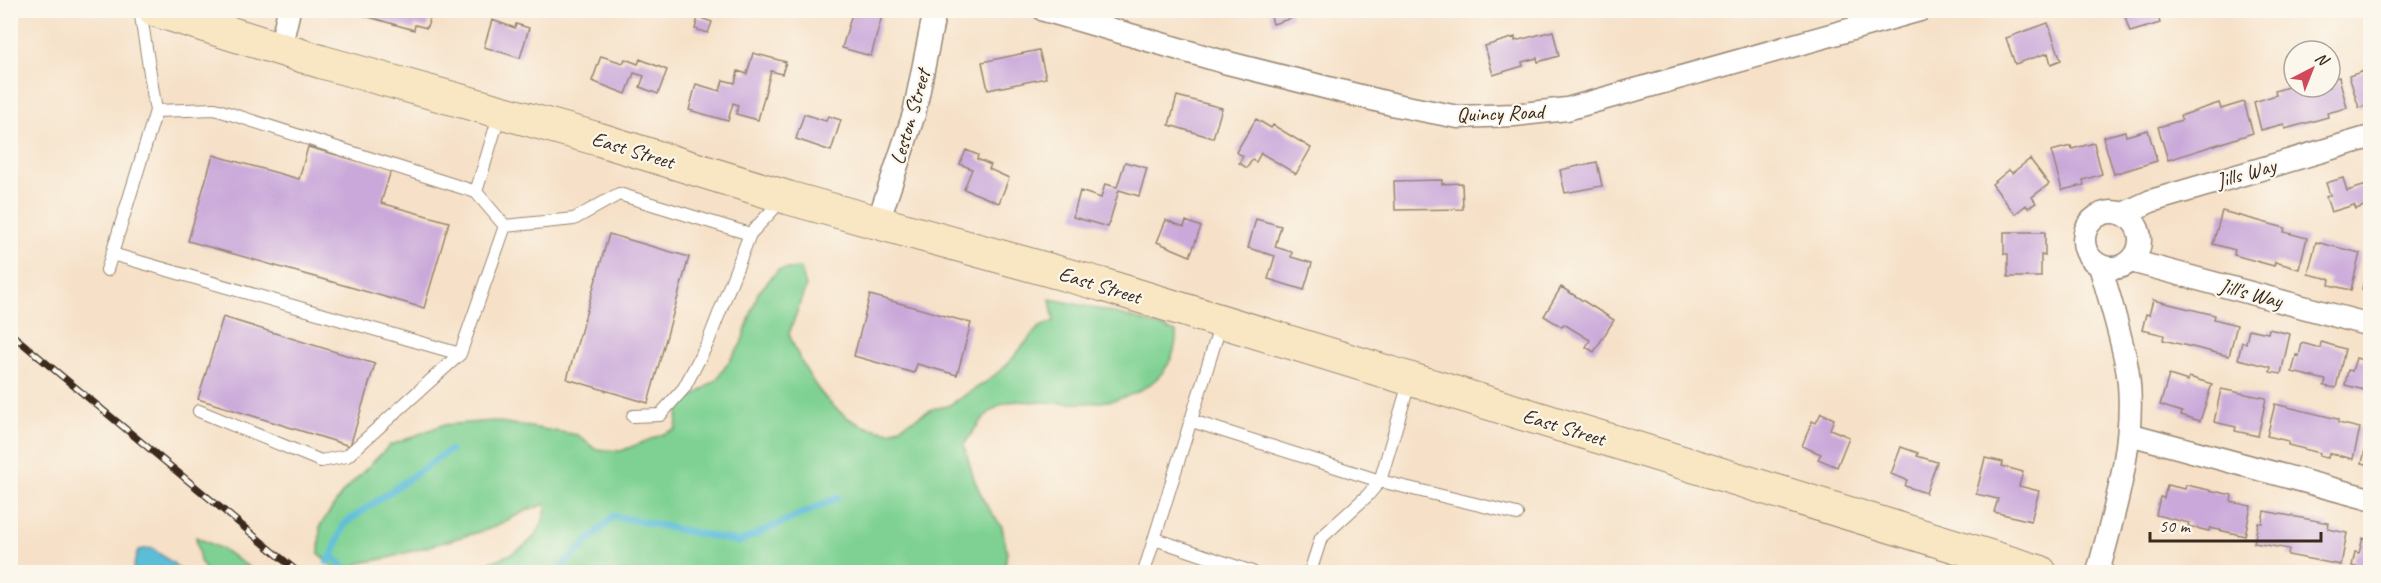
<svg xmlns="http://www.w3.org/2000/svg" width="2381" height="583" font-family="Caveat,sans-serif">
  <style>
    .green { fill: #7ed192; stroke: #5c7e58; stroke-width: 1.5 }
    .water { fill: #5bbdd9; stroke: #4b747c; stroke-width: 1.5 }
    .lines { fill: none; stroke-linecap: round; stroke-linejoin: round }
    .stream { stroke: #5bbdd9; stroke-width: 7 }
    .building { fill: #caa9da }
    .service-casing { stroke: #988673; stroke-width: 14 }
    .minor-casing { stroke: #988673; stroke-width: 25 }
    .secondary-casing { stroke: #988673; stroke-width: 35 }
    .service { stroke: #fff; stroke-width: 12 }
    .minor { stroke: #fff; stroke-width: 22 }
    .secondary { stroke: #f9e7c3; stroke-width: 33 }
    .rail-casing { stroke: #3b2a1e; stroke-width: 7 }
    .rail { stroke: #fbf7ec; stroke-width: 4.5; stroke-dasharray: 14; stroke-linecap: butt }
    .labels { text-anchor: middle; stroke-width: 4.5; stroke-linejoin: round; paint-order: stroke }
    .street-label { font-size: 21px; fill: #3b2a1e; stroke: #fbf7ec }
  </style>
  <rect width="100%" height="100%" fill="#fbf7ec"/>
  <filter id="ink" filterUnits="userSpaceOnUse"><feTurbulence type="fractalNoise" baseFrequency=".0167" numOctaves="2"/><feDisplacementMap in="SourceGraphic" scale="12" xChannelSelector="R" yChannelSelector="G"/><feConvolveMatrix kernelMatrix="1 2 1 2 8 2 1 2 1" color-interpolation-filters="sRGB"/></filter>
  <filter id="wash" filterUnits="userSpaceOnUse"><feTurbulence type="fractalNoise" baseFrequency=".008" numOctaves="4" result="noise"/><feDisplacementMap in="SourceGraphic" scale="24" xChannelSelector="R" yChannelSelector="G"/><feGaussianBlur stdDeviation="1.35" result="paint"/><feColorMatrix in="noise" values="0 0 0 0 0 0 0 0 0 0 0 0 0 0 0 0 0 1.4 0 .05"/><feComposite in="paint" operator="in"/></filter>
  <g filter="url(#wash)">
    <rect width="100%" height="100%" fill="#f6e1c8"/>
    <path class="green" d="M800 268 806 286 789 334C803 369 823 407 859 424 868 429 881 430 891 432L932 409 948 406 986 382 1007 365 1038 328 1054 321 1050 299C1093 307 1135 317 1176 332 1177 350 1169 368 1155 380 1122 409 1077 403 1037 402 1028 402 1017 400 1009 402 987 408 976 427 964 445L974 479 985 503 1002 527 1007 552 1004 572H451C491 562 544 554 546 504L528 510 489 529 388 558 360 563 348 572H338L319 554 320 526 343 492 389 446 442 425 494 421 578 435 595 449 621 451 676 429 679 407 717 379 741 344 758 293 778 270Z
      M196 537 222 549 256 572H207L200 561Z"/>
    <path class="water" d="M152 548 174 564 182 572H132L138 550Z"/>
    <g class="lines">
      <path class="stream" d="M332 556 349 572
        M327 562 332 556 344 524 450 450
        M556 572 614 516 739 542 837 498"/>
    </g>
    <g id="blocks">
      <path class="building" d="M432 10 427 28 415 25 414 30 348 11Z
        M853 10 883 12 871 56 842 48Z
        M1279 10H1290L1292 18 1273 24 1270 13Z
        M2123 10H2156L2160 23 2130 32Z
        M698 17 712 22 708 33 695 29Z
        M492 20 515 28 516 24 529 28 520 58 484 47Z
        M2048 23 2061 60 2051 64 2048 53 2015 64 2006 38Z
        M1553 31 1559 56 1538 62 1537 58 1522 62 1523 66 1493 75 1485 46 1515 37V41Z
        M1039 50 1046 78 988 90 982 62Z
        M753 53 786 62 782 74 771 71 758 120 736 114 738 105 733 103 728 121 689 110 696 84 720 91 723 80 735 83 738 71 747 74Z
        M601 56 623 63 625 59 638 64 640 59 667 70 658 94 640 87 644 76 634 73 626 94 592 81Z
        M2370 69V104L2359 108 2349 76Z
        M2339 77 2347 108 2327 113 2328 117 2285 129 2284 124 2261 130 2254 102 2276 95 2275 91 2294 85 2330 87V79Z
        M1177 96 1222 108 1213 138 1169 125Z
        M2244 102 2253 133 2168 160 2158 127 2182 120 2180 116 2219 103 2221 109Z
        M804 114 826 121 828 116 841 120 831 151 796 139Z
        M1256 119 1271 128 1273 125 1311 148 1296 174 1261 153 1256 162 1252 160 1247 168 1239 163 1243 156 1236 152Z
        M2148 130 2157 161 2114 174 2103 137 2125 131 2126 136Z
        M2094 143 2102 174 2083 180 2084 185 2062 190 2051 151 2071 146 2072 149Z
        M308 147 391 170 381 203 449 222 424 308 188 241 213 155 299 179Z
        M966 150 978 155 977 159 991 165 989 169 1009 178 999 203 964 189 972 169 960 164Z
        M2030 159 2049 184 2032 197 2036 203 2028 208 2026 205 2015 214 1992 184 2009 170 2012 173Z
        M1125 162 1147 168 1139 196 1119 190 1108 227 1073 217 1080 191 1101 198 1105 184 1117 187Z
        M1597 162 1602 186 1565 193 1560 170Z
        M2343 178 2347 191 2370 184V204L2356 209 2354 205 2331 212 2326 197 2330 195 2326 183Z
        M1442 180V184L1462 183 1463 209 1395 210 1394 181Z
        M2222 211 2285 228 2284 232 2307 238 2299 269 2275 262 2274 266 2234 255 2235 250 2213 244Z
        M1256 219 1281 226 1275 247 1292 252 1291 257 1312 263 1304 290 1268 279 1275 256 1248 248Z
        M1166 220 1184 227 1186 221 1201 227 1190 256 1157 242Z
        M2004 232H2045V256L2041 255V277H2008V254H2004Z
        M609 234 689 257 648 403 567 379Z
        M2316 242 2360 253 2351 290 2329 285 2330 279 2308 274Z
        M2370 256V291L2362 289Z
        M1561 287 1614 320 1594 352 1586 347 1590 340 1564 324 1562 327 1544 316Z
        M870 295 971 323 957 375 917 364 914 373 854 356Z
        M2153 300 2215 315 2214 319 2237 325 2229 356 2163 340 2164 335 2142 330 2146 314 2149 315Z
        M223 317 375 364 350 446 198 399Z
        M2249 329 2268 333 2269 329 2290 334 2281 374 2270 372 2271 367 2238 359 2242 342 2246 343Z
        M2321 342 2345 349 2336 388 2324 386 2326 380 2292 372 2296 355 2299 356 2302 343 2320 348Z
        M2356 358 2370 362V396L2367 395 2368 391 2345 385 2348 370 2352 371Z
        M2169 375 2188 381 2189 377 2212 384 2200 421 2181 415 2182 412 2160 405Z
        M2221 389 2266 398 2258 436 2235 431 2236 427 2214 422Z
        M2275 404 2338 419V423L2360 428 2353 459 2329 453 2328 458 2319 456 2320 453 2288 445V441L2267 436Z
        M1821 413 1834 419 1830 429 1849 437 1837 467 1818 459 1821 454 1802 446 1812 421 1816 423Z
        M2370 428V465L2362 463Z
        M1901 447 1918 453 1917 456 1937 462 1926 493 1905 486 1907 480 1891 474Z
        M1985 458 2003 462 2002 466 2023 472 2019 486 2039 491 2031 521 1994 512 1998 499 1976 494Z
        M2167 485 2185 489 2186 485 2232 495 2231 502 2251 506 2245 536 2210 528 2209 531 2188 526 2189 523 2156 515 2160 497 2164 498Z
        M2264 511 2329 523 2328 529 2347 533 2341 565 2288 555 2289 549 2254 543 2258 523H2262Z
        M2363 538 2370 541V571L2352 566 2355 552 2359 553Z"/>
    </g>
  </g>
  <g filter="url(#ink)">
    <use href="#blocks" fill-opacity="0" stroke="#988673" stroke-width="1.5"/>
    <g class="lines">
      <g class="service-casing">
        <path id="service" d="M140 10 156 111 215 109 476 192 500 113
          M505 226 574 219 619 194 750 234 782 200
          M112 254 460 354 505 226 476 192
          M107 270 156 111
          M199 411 321 461 347 456 460 354
          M633 416 660 415 684 388 708 342 750 234
          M1192 421 1380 481 1517 514
          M1155 539 1252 572
          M1144 572 1221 323
          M1310 572 1321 538 1367 496 1380 481 1410 380"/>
      </g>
      <g class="minor-casing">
        <path id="minor" d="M1044 10 1224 62 1396 105 1458 117 1514 115 1567 109 1920 10
          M280 49 289 10
          M2084 240a28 28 0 1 1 56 0a28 28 0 1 1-56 0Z
          M2123 214 2151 201 2370 137
          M878 222 914 114 935 10
          M2131 261 2370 325
          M2129 434 2370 499
          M2098 572C2115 510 2138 434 2127 368 2121 334 2110 300 2100 266"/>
      </g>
      <g class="secondary-casing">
        <path id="secondary" d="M155 10 322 62 598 139 789 198 1103 285 2040 572"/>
      </g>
      <use href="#service" class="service"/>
      <use href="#minor" class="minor"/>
      <use href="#secondary" class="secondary"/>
      <g class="rail-casing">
        <path id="rail" d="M10 333 298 572"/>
      </g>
      <use href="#rail" class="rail"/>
    </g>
  </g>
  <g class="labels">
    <g class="street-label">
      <text transform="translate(1500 113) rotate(-2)" y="7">Quincy Road</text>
      <text transform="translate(910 117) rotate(-74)" y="7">Leston Street</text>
      <text transform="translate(633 150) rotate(17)" y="7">East Street</text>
      <text transform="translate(2246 173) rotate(-16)" y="7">Jills Way</text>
      <text transform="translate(1100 285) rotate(17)" y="7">East Street</text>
      <text transform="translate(2251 293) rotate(15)" y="7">Jill's Way</text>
      <text transform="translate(1564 427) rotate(17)" y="7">East Street</text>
    </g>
  </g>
  <rect width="2381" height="583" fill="none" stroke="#fbf7ec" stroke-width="36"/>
  <g transform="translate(2312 69) rotate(42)"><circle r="28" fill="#fbf7ec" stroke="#aea59a" stroke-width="1.5"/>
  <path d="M0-4.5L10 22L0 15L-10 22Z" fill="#d1495b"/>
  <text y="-9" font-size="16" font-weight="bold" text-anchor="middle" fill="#3b2a1e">N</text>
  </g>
  <path d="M2150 532v9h171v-9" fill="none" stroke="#3b2a1e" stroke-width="3"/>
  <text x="2159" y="532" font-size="18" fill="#3b2a1e" stroke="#fbf7ec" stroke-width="4.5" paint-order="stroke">50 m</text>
</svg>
